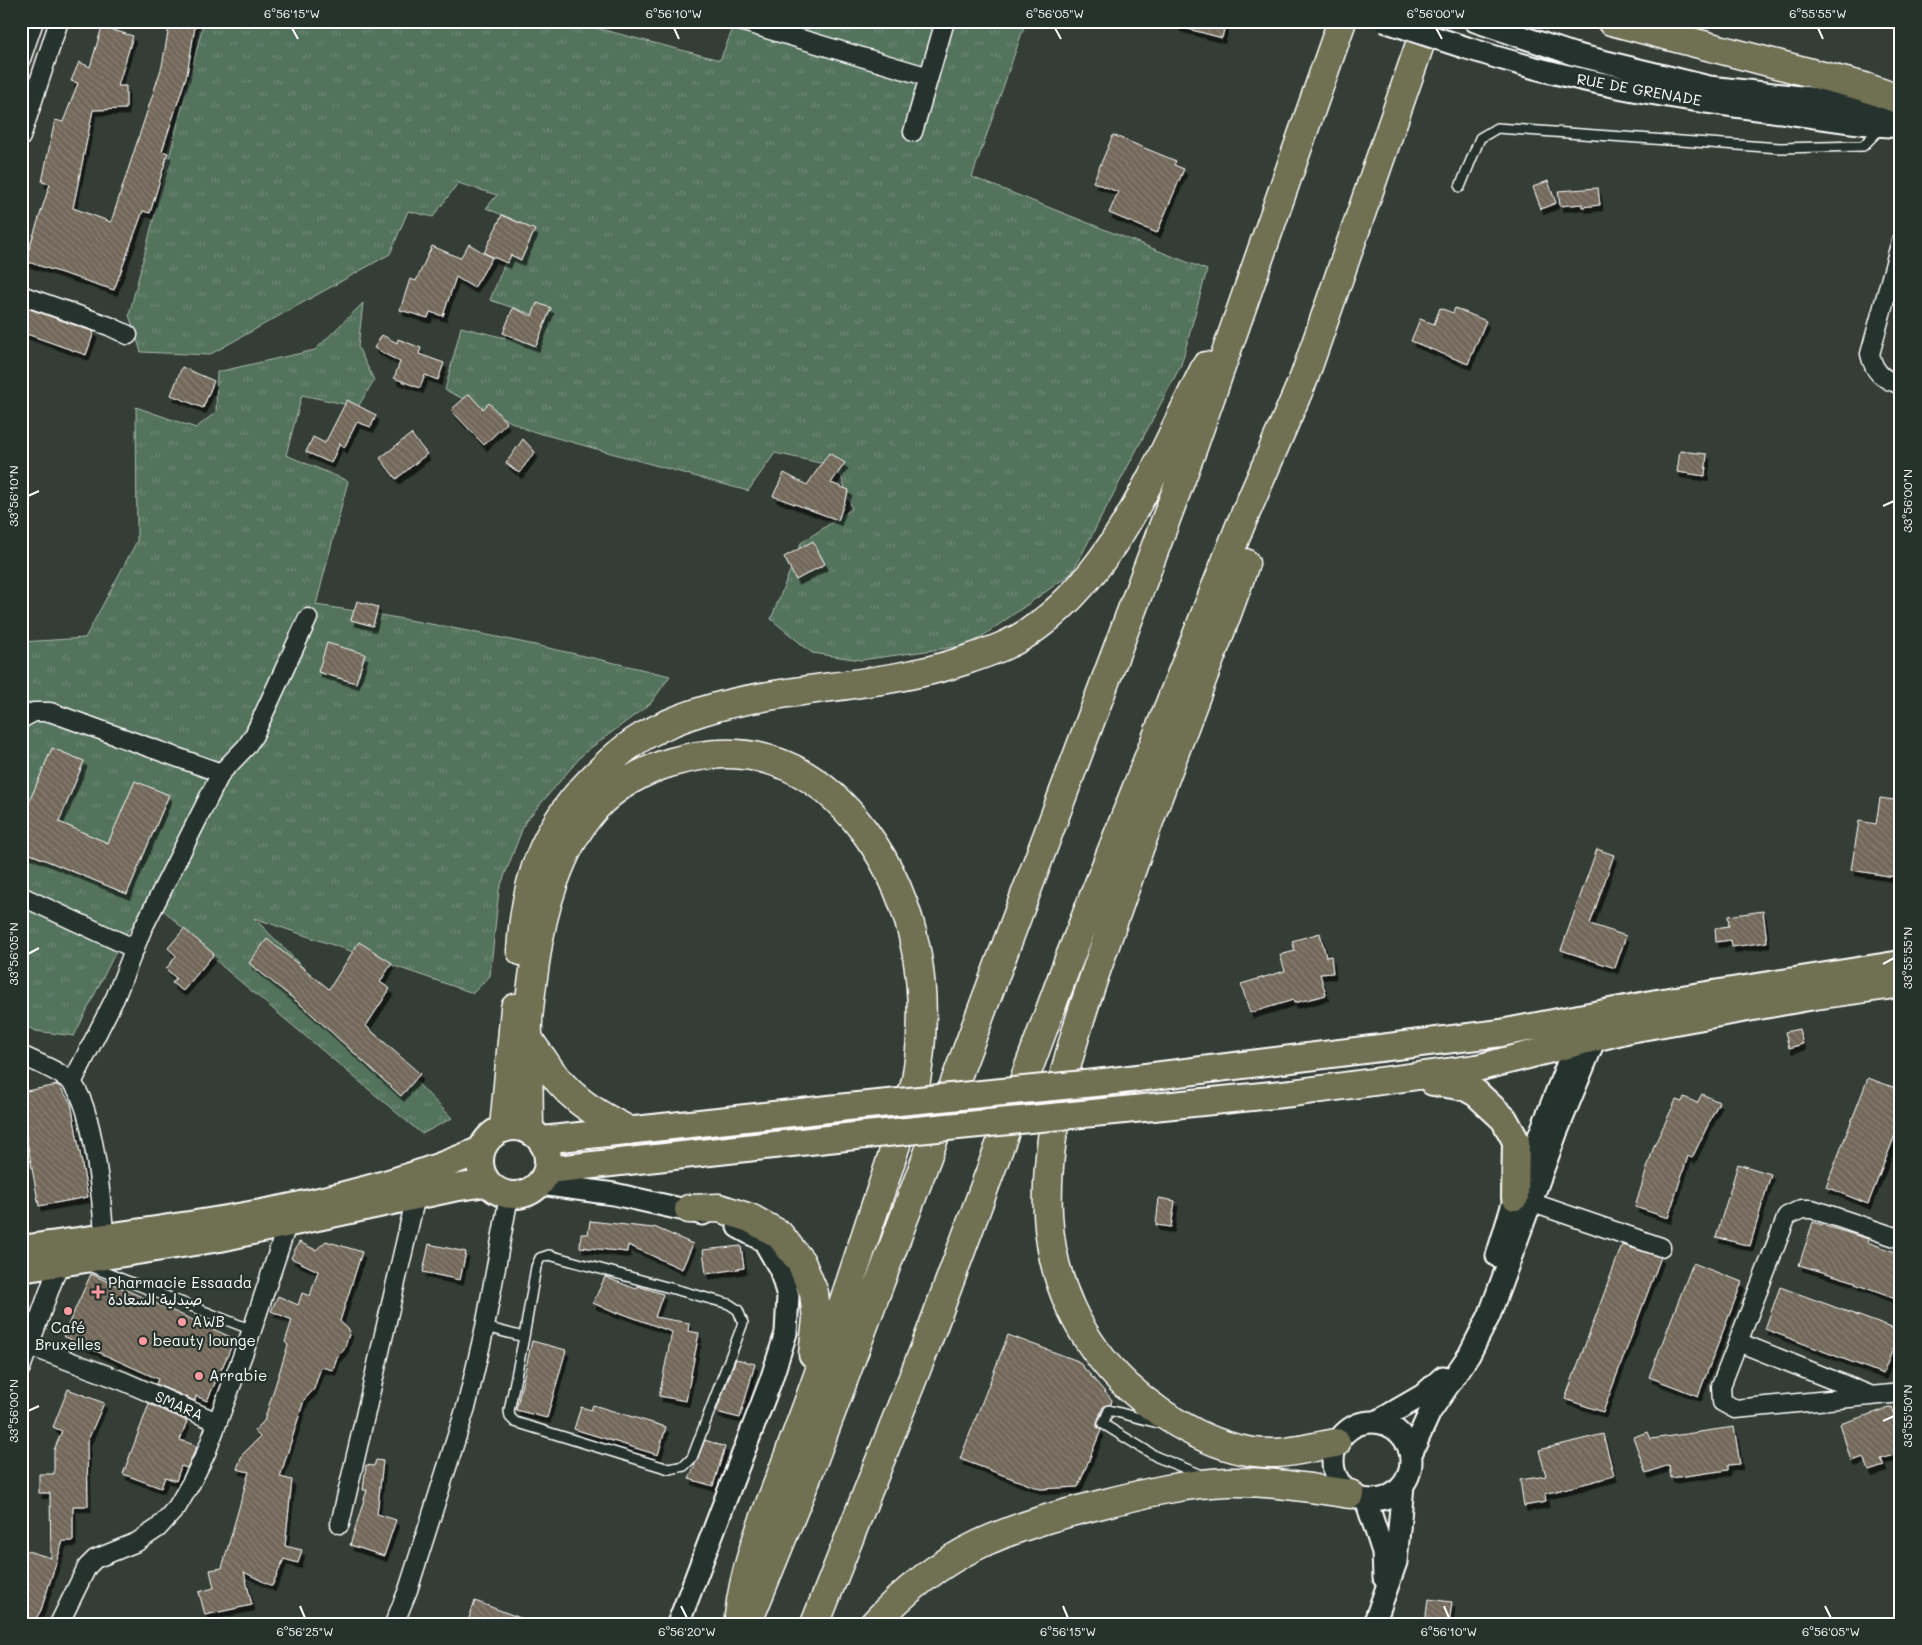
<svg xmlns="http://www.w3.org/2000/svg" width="1922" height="1645" font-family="Mali,'Playpen Sans Arabic',sans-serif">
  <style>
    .grass { fill: url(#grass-tufts); stroke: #a9b9ae }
    .building { fill: url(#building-back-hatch); stroke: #fff; filter: url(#shadow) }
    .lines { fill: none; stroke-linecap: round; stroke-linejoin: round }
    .service-casing { stroke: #fff; stroke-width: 12 }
    .minor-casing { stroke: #fff; stroke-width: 21 }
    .tertiary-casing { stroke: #fff; stroke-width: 25 }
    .primary-casing { stroke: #fff; stroke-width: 30 }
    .motorway-casing { stroke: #fff; stroke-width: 31 }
    .service { stroke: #26332d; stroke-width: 9 }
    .minor { stroke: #26332d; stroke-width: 18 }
    .tertiary { stroke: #26332d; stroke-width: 21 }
    .primary { stroke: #706f52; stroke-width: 26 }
    .motorway { stroke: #706f52; stroke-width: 28 }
    .tertiary-bridge-casing { stroke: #fff; stroke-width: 25; stroke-linecap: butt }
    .primary-bridge-casing { stroke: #fff; stroke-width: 30; stroke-linecap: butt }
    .tertiary-bridge { stroke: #26332d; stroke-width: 21 }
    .primary-bridge { stroke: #706f52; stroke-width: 26 }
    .ticks { fill: none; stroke: #fff; stroke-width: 2 }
    .poi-dot { fill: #ff9aa2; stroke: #26332d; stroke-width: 2 }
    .labels { text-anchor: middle; stroke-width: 4.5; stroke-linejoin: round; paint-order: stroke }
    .street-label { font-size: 15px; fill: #fff; stroke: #26332d }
    .poi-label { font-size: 15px; fill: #fff; stroke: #26332d; text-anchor: start }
    .neatline { fill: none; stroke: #fff; stroke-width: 2 }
    .ticks-label { font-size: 12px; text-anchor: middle; fill: #fff }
  </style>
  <defs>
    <pattern id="grass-tufts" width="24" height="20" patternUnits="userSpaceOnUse" patternTransform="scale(1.25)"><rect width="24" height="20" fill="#53735d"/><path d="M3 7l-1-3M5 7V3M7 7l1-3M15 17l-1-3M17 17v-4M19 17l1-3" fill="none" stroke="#6d8875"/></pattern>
    <pattern id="building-back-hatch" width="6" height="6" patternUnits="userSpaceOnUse" patternTransform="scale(1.25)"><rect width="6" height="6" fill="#72685a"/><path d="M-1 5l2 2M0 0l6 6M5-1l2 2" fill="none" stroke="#877f73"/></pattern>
    <filter id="shadow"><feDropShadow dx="3" dy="5.5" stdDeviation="0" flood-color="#0009"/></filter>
  </defs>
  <rect width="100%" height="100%" fill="#353e36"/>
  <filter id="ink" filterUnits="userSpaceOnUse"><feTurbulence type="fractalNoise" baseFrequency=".02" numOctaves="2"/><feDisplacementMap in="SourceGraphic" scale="10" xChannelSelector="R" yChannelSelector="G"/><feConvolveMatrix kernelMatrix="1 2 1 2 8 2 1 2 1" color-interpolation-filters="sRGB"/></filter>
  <g filter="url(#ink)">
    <path class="grass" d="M204 21H569L720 60 736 21H1026L972 177 1207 270 1181 365 1072 573 970 645 861 660 812 653 771 619 801 543 852 509 838 467 775 453 748 491 528 430 445 390 461 327 525 343 535 315 490 300 521 223 486 208 497 195 458 183 433 217 408 211 390 254 209 355 141 352 129 315Z
      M363 303 358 347 374 380 358 407 302 395 286 455 348 481 316 605C436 622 553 648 670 676L651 703 584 753 525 822 499 890 490 976 473 993 254 918 452 1118 422 1134 223 967 153 900 122 939 74 1036 36 1031 21 1024V642L85 638 137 541 136 407 196 428 216 412 217 372 315 350Z"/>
    <path class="building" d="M170 21H196L187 74 162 151 168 153 150 213 143 211 114 290 25 261 50 184 42 182 55 120 63 122 78 83 71 81 79 62 90 67 102 27 133 36 118 86H126V109L93 110 73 208 111 222 162 66Z
      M1178 21H1226L1222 38 1177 26Z
      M1113 135 1176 161 1174 165 1184 169 1157 233 1109 213 1118 192 1093 182Z
      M1548 181 1556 203 1541 209 1533 187Z
      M1598 188 1600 205 1582 207V204L1560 206 1558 191Z
      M502 215 535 230 521 260 511 255 507 263 484 253Z
      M469 244 492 258 474 288 456 277 443 316 430 312 428 318 400 310 410 279 416 281 432 246 460 258Z
      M537 303 551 308 536 346 503 333 513 308 532 316Z
      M21 306 94 332 86 355 21 332Z
      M1440 308 1453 313 1455 308 1486 321 1468 364 1411 341 1420 319 1434 324Z
      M382 335 397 343 398 339 421 348 419 354 444 363 438 380 425 375 420 388 394 378 400 362 374 348Z
      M182 367 214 381 203 408 171 395Z
      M469 394 483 409 489 403 507 423 484 445 451 410Z
      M347 400 376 415 371 427 357 422 344 448 340 443 331 463 306 452 313 437 325 443Z
      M411 434 427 454 396 479 380 458Z
      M523 439 535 452 519 473 506 463Z
      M1680 451 1707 454 1705 476 1677 472Z
      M829 453 845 463 831 483 849 490 838 520 773 496 784 473 807 485Z
      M813 541 825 564 796 580 784 557Z
      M357 601 378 607 373 626 351 620Z
      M327 643 365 654 356 683 318 672Z
      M52 748 84 761 59 822 108 843 135 781 169 795 127 894 21 850V821Z
      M1880 798 1901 801V878L1851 870 1859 821 1876 824Z
      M1597 849 1614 855 1590 924 1626 936 1615 968 1561 950Z
      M1763 911 1767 942 1732 947 1731 940 1716 942 1715 928 1729 926 1728 916Z
      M184 929 214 954 183 991 172 983 176 978 166 969 176 956 168 948Z
      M1320 933 1326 957 1331 956 1333 973 1320 974 1326 995 1294 1003 1293 1000 1250 1013 1241 984 1285 971 1280 955 1295 951 1292 941Z
      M267 939 329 989 359 942 392 963 380 982 390 989 366 1026 420 1074 401 1096 306 1009 249 963Z
      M1799 1029 1803 1044 1789 1048 1785 1032Z
      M1868 1078 1901 1090V1120L1868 1204 1826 1187Z
      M58 1085 71 1103 88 1197 39 1206 21 1109V1092Z
      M1702 1094 1719 1102 1692 1158 1688 1156 1668 1218 1635 1207 1654 1146 1676 1100 1682 1102 1684 1097 1697 1103Z
      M1738 1164 1771 1174 1750 1246 1716 1237Z
      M1159 1198 1175 1201 1171 1227 1156 1225Z
      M590 1221 653 1228 654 1227 693 1244 682 1269 628 1245 627 1252 580 1247 581 1234H588Z
      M1813 1222 1868 1239 1867 1242 1901 1254V1301L1855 1284 1856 1282 1799 1265Z
      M326 1241 362 1252 340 1321 350 1331 344 1350 337 1357 333 1370 321 1367 314 1389 304 1400 280 1477 292 1480 285 1546 302 1550 298 1563 284 1559 272 1586 244 1572 252 1605 205 1615 199 1592 214 1588 210 1570 222 1568 249 1472 237 1469 242 1455 260 1437 254 1431 264 1421 288 1345 285 1342 292 1320 271 1311 278 1296 298 1305 302 1293 310 1296 318 1271 291 1258 299 1242 316 1250Z
      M429 1244 466 1252 460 1280 423 1272Z
      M1622 1245 1661 1257 1603 1412 1565 1399Z
      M741 1246 744 1268 706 1274 703 1250Z
      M1693 1263 1742 1282 1698 1396 1649 1377Z
      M91 1274 235 1339 207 1401 196 1396 195 1401 156 1384 158 1379 63 1336Z
      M605 1277 636 1289 638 1286 663 1294 655 1317 689 1323 688 1331 699 1333 686 1401 659 1396 672 1332 618 1312 617 1314 593 1303Z
      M1780 1287 1900 1331 1883 1374 1765 1329Z
      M1008 1335 1078 1361 1112 1400 1111 1404 1103 1407 1097 1422V1427L1101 1430 1078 1487 1040 1489 960 1459Z
      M532 1341 566 1350 547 1418 516 1410Z
      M736 1359 755 1364 740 1418 716 1412Z
      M68 1389 104 1403 87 1442 88 1506H73V1541H63L41 1610 33 1624H21V1549L51 1558 50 1493H39V1474H54V1450L62 1431 53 1427Z
      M149 1404 187 1421 180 1440 197 1446 187 1468 181 1466 176 1481 165 1477 161 1488 123 1474Z
      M593 1405 666 1427 658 1455 574 1429 581 1407 591 1410Z
      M1892 1407 1895 1416 1901 1415V1453L1881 1459 1884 1466 1869 1471 1864 1457 1851 1461 1840 1424Z
      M1734 1427 1740 1464 1728 1465V1470L1671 1478 1669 1465 1646 1473 1633 1437 1648 1432 1651 1439Z
      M1603 1434 1614 1476 1545 1494 1546 1502 1524 1506 1520 1480 1546 1476 1539 1450Z
      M705 1440 725 1447 713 1486 689 1479Z
      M376 1460 383 1461 377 1514 396 1520 384 1556 350 1545 367 1490H363L366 1465 374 1466Z
      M1428 1599 1452 1602 1449 1624H1425Z
      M475 1601 531 1622V1624H467Z"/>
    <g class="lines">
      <g class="service-casing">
        <path id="service" d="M1460 187 1480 138 1497 128 1780 148 1863 146 1881 128
          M89 1266 252 1330
          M485 1327 524 1337 536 1267 540 1258 549 1255 729 1304 738 1310 743 1323 692 1458 684 1466 669 1469 515 1422 510 1417 509 1411 524 1337
          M1158 1423 1109 1410 1103 1424 1157 1457 1202 1475"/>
      </g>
      <g class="minor-casing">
        <path id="minor" d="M740 21 929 77
          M21 59 34 21
          M913 132 945 21
          M21 137 59 21
          M1901 241 1870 354C1874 372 1883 381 1901 384
          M21 295 109 326 128 335
          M21 719 34 712H50L221 773
          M21 896 135 949
          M21 1055C37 1063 58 1070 71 1082 95 1105 103 1214 105 1249
          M72 1083 115 998 142 930 221 773 246 747 254 735 308 618
          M1530 1202 1661 1247
          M1901 1239 1812 1209H1802L1787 1216 1721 1386 1722 1402 1735 1409 1901 1393
          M1738 1342 1870 1395
          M29 1346 123 1381 217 1422
          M21 1368 59 1264V1254
          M340 1524 416 1196
          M59 1624 87 1567 95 1559 137 1542 158 1528 177 1507 191 1483 206 1453 252 1330 287 1225
          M394 1624 408 1590 467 1404 485 1327 509 1196"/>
      </g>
      <g class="tertiary-casing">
        <path id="tertiary" d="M1475 21 1573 54 1709 87 1901 108
          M1467 48C1564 80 1663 97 1765 110 1810 116 1855 124 1901 127
          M541 1184 614 1194 703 1214
          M1497 1256 1515 1197 1580 1032
          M1378 1421 1423 1395 1443 1377
          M1333 1461a39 39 0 1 1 78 0a39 39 0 1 1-78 0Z
          M1411 1454 1430 1412 1469 1355 1489 1316 1557 1131 1600 1026
          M1366 1500 1383 1552 1384 1578
          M678 1624 771 1380 786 1333 788 1296 780 1269 764 1241 738 1227
          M1374 1624 1396 1562 1403 1485"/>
      </g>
      <g class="primary-casing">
        <path id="primary" d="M1105 1082 1501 1033 1657 1003 1901 964
          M1433 1082 1465 1087 1476 1093 1504 1119 1516 1141 1515 1197
          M1124 1110 1292 1093 1477 1068 1630 1029 1814 996 1901 984
          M480 1161a34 34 0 1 1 68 0a34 34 0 1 1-68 0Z
          M542 1140 847 1107
          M548 1170 855 1136
          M21 1249C173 1227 340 1211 481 1150
          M21 1269 220 1238 453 1188 487 1183"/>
      </g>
      <g class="motorway-casing">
        <path id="motorway" d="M1611 21 1865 87 1901 100
          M1245 563C1228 614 1208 663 1189 714 1162 785 1136 856 1111 928 1079 1020 1044 1115 1048 1214 1051 1280 1079 1341 1127 1386 1166 1421 1222 1455 1276 1453 1297 1452 1316 1446 1336 1443
          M521 951C525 883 542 830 590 781 608 763 627 744 651 732 747 682 861 695 963 661 990 652 1016 643 1039 625 1120 565 1161 454 1206 366
          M528 1038 529 1130
          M504 1128 515 1008
          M628 1130C590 1111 565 1095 542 1058 538 1053 532 1045 529 1039 525 1026 533 979 535 963 542 911 559 849 595 808 615 786 644 770 672 762 753 739 816 766 865 832 918 904 931 993 916 1080 913 1094 907 1109 903 1123 892 1158 881 1191 869 1225 845 1300 819 1375 791 1449 771 1504 745 1557 739 1616
          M689 1209 719 1208 750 1218 779 1234 801 1262 814 1293 817 1319 813 1354
          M747 1624 807 1477 1193 447 1342 21
          M815 1624 926 1345 1066 967 1240 526 1304 378 1428 21
          M874 1624C943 1548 1010 1527 1106 1503 1146 1493 1187 1483 1229 1482 1270 1481 1310 1488 1350 1494"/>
      </g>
      <use href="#service" class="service"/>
      <use href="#minor" class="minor"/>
      <use href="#tertiary" class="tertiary"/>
      <use href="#primary" class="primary"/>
      <use href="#motorway" class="motorway"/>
      <g class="tertiary-bridge-casing">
        <path id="tertiary-bridge" d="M1384 21 1467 48"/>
      </g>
      <g class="primary-bridge-casing">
        <path id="primary-bridge" d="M847 1107 1105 1082
          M855 1136 1124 1110"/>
      </g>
      <use href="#tertiary-bridge" class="tertiary-bridge"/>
      <use href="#primary-bridge" class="primary-bridge"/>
    </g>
  </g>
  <path class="ticks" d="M292 28 298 39M674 28 679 39M1055 28 1061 39M1436 28 1442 39M1818 28 1823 39M28 496 39 491M1883 506 1894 501M28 954 39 948M1883 964 1894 958M28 1411 39 1406M1883 1421 1894 1416M300 1606 305 1618M681 1606 687 1618M1063 1606 1068 1618M1444 1606 1449 1618M1825 1606 1831 1618"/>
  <g class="poi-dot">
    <path d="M95.5 1284.5h5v5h5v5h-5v5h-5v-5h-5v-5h5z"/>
    <circle cx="68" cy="1311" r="5"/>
    <circle cx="182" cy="1322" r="5"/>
    <circle cx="143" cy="1341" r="5"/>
    <circle cx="199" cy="1376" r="5"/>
  </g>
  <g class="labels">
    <g class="street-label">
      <text transform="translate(1639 90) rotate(10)" y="5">RUE DE GRENADE</text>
      <text transform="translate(179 1406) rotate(24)" y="5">SMARA</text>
    </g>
    <g class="poi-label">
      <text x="108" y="1288">Pharmacie Essaada<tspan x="108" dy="17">صيدلية السعادة</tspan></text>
      <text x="192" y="1327">AWB</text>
      <text x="68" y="1333" text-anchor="middle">Café<tspan x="68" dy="17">Bruxelles</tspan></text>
      <text x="153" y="1346">beauty lounge</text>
      <text x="209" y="1381">Arrabie</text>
    </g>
  </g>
  <rect width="1922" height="1645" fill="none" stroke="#26332d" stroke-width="55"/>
  <rect x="28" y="28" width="1866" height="1590" class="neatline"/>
  <g class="ticks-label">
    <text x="292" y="18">6°56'15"W</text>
    <text x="674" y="18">6°56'10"W</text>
    <text x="1055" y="18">6°56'05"W</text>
    <text x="1436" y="18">6°56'00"W</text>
    <text x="1818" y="18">6°55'55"W</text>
    <text transform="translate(14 496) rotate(-90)" y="4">33°56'10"N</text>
    <text transform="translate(1908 501) rotate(-90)" y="4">33°56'00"N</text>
    <text transform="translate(14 954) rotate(-90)" y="4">33°56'05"N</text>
    <text transform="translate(1908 958) rotate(-90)" y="4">33°55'55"N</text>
    <text transform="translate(14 1411) rotate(-90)" y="4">33°56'00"N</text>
    <text transform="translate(1908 1416) rotate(-90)" y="4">33°55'50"N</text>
    <text x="305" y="1636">6°56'25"W</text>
    <text x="687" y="1636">6°56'20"W</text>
    <text x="1068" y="1636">6°56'15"W</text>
    <text x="1449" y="1636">6°56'10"W</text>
    <text x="1831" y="1636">6°56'05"W</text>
  </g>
</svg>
